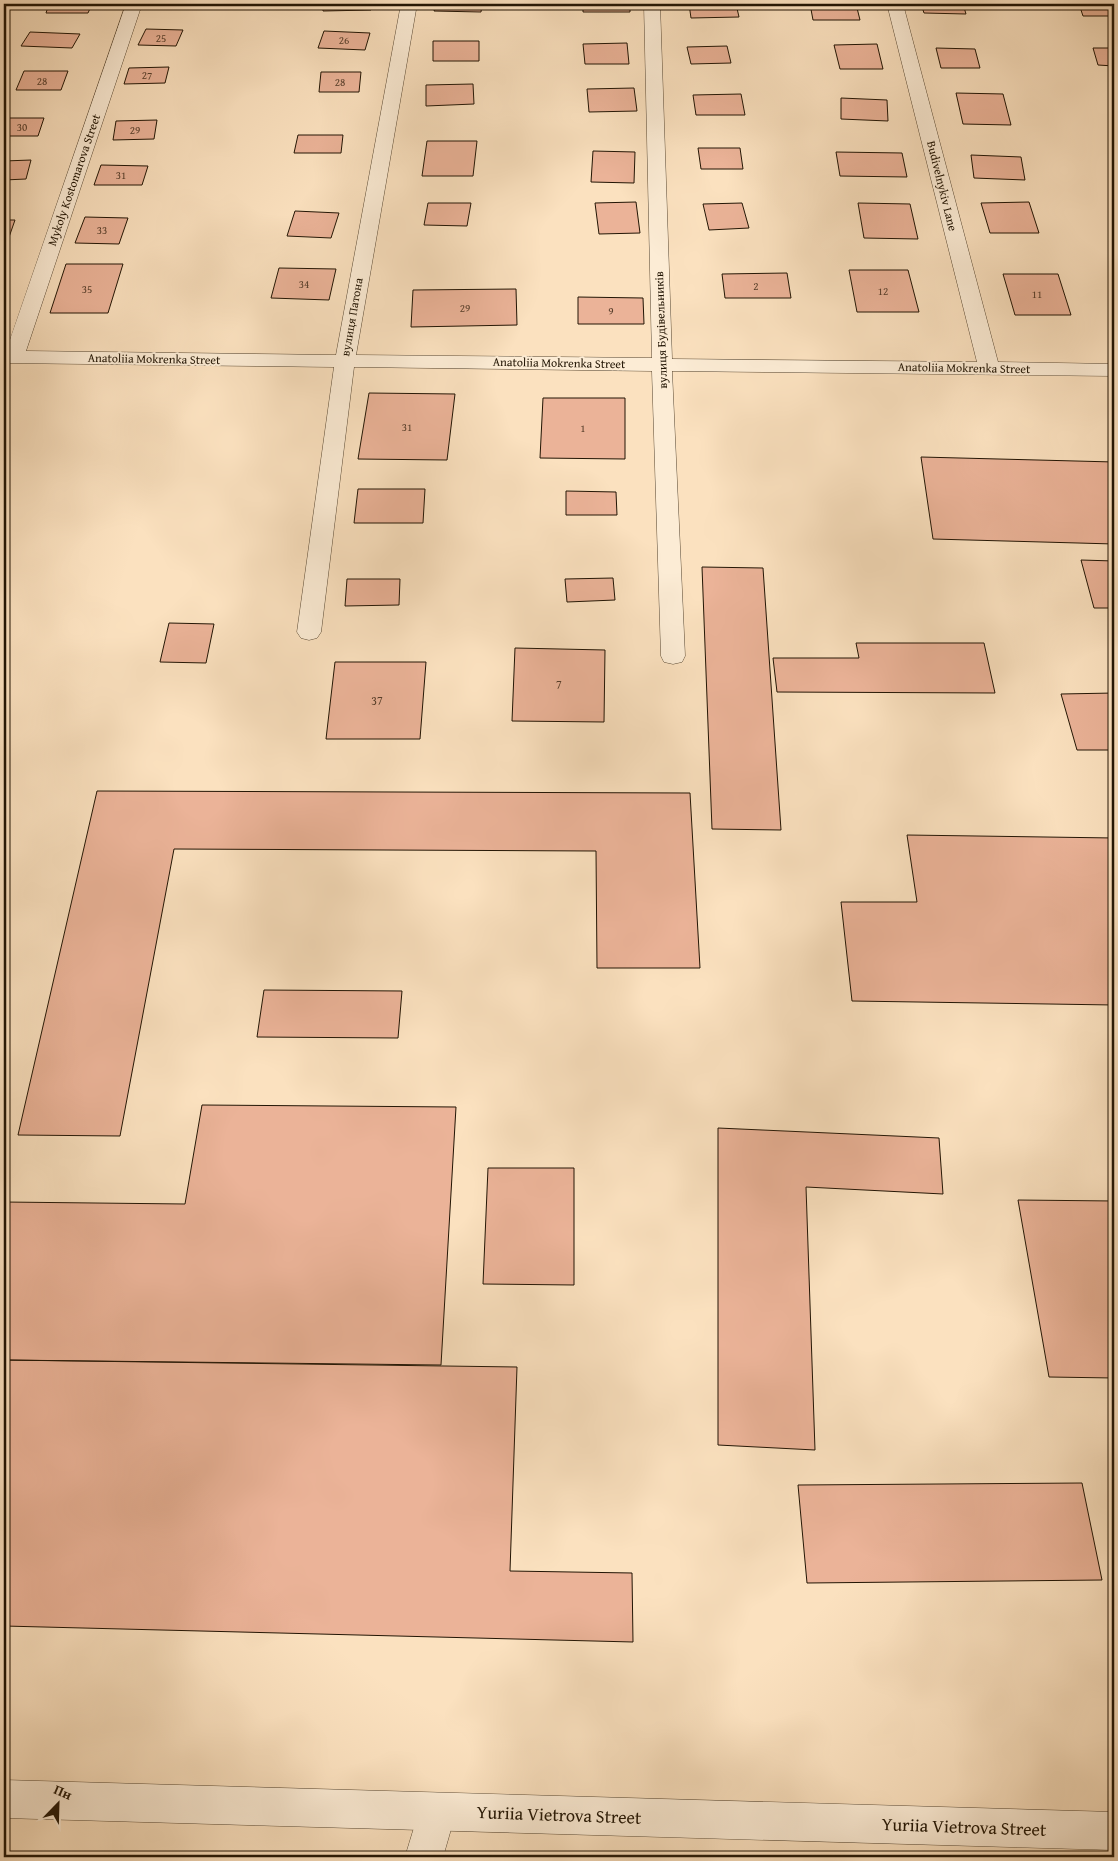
<svg xmlns="http://www.w3.org/2000/svg" width="1118" height="1861" font-family="'Gentium Book Plus',serif">
  <style>
    .building { fill: #ebb398; stroke: #221504 }
    .lines { fill: none; stroke-linecap: round; stroke-linejoin: round }
    .service-casing { stroke: #584833; stroke-width: 1 }
    .minor-casing { stroke: #584833; stroke-width: 1 }
    .tertiary-casing { stroke: #584833; stroke-width: 1 }
    .service { fill: #fcecd5; fill-rule: evenodd }
    .minor { fill: #fcecd5; fill-rule: evenodd }
    .tertiary { fill: #fcecd5; fill-rule: evenodd }
    .labels { text-anchor: middle; stroke-width: 4; stroke-linejoin: round; paint-order: stroke }
    .far-number-label { font-size: 11px; fill: #543c29 }
    .far-street-label { font-size: 12px; fill: #221504; stroke: #fcecd5 }
    .number-label { font-size: 12px; fill: #543c29 }
    .near-street-label { font-size: 18px; fill: #221504; stroke: #fcecd5 }
  </style>
  <rect width="100%" height="100%" fill="#fbe1bf"/>
  <filter id="stains"><feTurbulence type="fractalNoise" baseFrequency=".004" numOctaves="4"/><feColorMatrix values="0 0 0 0 .2 0 0 0 0 .09 0 0 0 0 .02 0 0 0 .5 -.17"/></filter>
  <radialGradient id="worn" r=".72"><stop offset=".6" stop-color="#630" stop-opacity="0"/><stop offset="1" stop-color="#630" stop-opacity=".3"/></radialGradient>
  <path class="building" d="M49 4H92L88 13H46Z
    M148 4H189L188 8H146Z
    M323 4H372L371 10 323 11Z
    M436 4H482L481 12 434 11Z
    M583 4H630V12H583Z
    M689 4H736L739 17 691 18Z
    M810 4H856L860 20H813Z
    M921 4H963L966 14 924 13Z
    M1079 4H1114V16H1083Z
    M146 29 183 30 176 46 138 45Z
    M324 31 370 33 365 50 318 48Z
    M30 32 80 34 72 48 21 46Z
    M433 41H479V61H433Z
    M627 43 629 64H585L583 44Z
    M877 44 883 69H840L834 45Z
    M727 46 731 63 691 64 687 47Z
    M936 48 975 49 980 68H941Z
    M1093 48H1114V66L1098 65Z
    M169 67 165 83 124 84 129 68Z
    M24 71H68L61 90H16Z
    M321 72H361L359 92H319Z
    M473 84 474 104 426 106V85Z
    M634 88 637 111 589 112 587 89Z
    M956 93 1003 94 1011 125 963 124Z
    M741 94 745 115H696L693 95Z
    M841 98 887 100 888 121 841 119Z
    M4 118H44L38 136H4Z
    M157 120 154 139 113 140 116 121Z
    M298 135H343L341 153H294Z
    M427 141H477L473 176H422Z
    M698 148H740L743 169H701Z
    M593 151 635 152 634 183 591 182Z
    M836 152 902 153 907 177 840 176Z
    M971 155 1021 157 1025 180 974 178Z
    M31 160 26 179 4 180V161Z
    M101 165 148 166 142 185H94Z
    M636 202 640 233 599 234 595 203Z
    M1029 202 1039 233H990L981 203Z
    M428 203H471L467 226 424 225Z
    M742 203 749 228 709 230 703 204Z
    M858 203 910 204 918 239 864 238Z
    M295 211 339 213 331 238 287 236Z
    M85 217 128 218 119 244 75 243Z
    M4 220H15L8 240H4Z
    M66 264H123L108 313H50Z
    M279 268 336 269 329 300 271 298Z
    M849 270H908L919 312H857Z
    M787 273 791 298H725L722 274Z
    M1003 274H1058L1071 315H1015Z
    M516 289 517 325 411 327 413 290Z
    M578 297 643 298 644 324H578Z
    M369 393 455 394 447 460 358 459Z
    M543 398H625V459L540 458Z
    M921 457 1114 462V544L933 539Z
    M358 489H425L423 523H354Z
    M566 491 616 492 617 515H566Z
    M1081 560 1114 561V608H1094Z
    M702 567 763 568 781 830 712 829Z
    M613 578 615 600 567 602 565 579Z
    M347 579H400L399 605 345 606Z
    M169 623 214 624 206 663 160 662Z
    M856 643H984L995 693 777 692 773 658H859Z
    M515 648 605 650 604 722 512 721Z
    M335 662H426L420 739H326Z
    M1114 693V750H1077L1061 694Z
    M97 791 690 793 700 968H597L596 851 174 849 120 1136 18 1135Z
    M907 835 1114 838V1005L852 1001 841 902H917Z
    M264 990 402 991 398 1038 257 1037Z
    M202 1105 456 1107 441 1365 4 1360V1202L185 1204Z
    M718 1128 939 1138 943 1194 806 1187 815 1450 718 1445Z
    M488 1168H574V1285L483 1284Z
    M1018 1200 1114 1201V1378L1049 1377Z
    M4 1360 517 1367 510 1571 632 1573 633 1642 4 1626Z
    M1082 1483 1102 1580 807 1583 798 1485Z"/>
  <g class="lines">
    <g class="service-casing">
      <path id="service" d="M437 1793 451 1798 456 1812 443 1857H405L423 1798Z"/>
    </g>
    <g class="minor-casing">
      <path id="minor" d="M126 4H142L26 351 336 355 401 4H417L356 355 652 358 644 4H660L672 359 977 362 887 4H903L998 362 1114 364V376L672 371 685 656 682 662 673 664 664 662 661 656 652 371 354 367 321 632 317 638 309 640 301 638 297 632 334 367 4 363V351H6Z"/>
    </g>
    <g class="tertiary-casing">
      <path id="tertiary" d="M4 1780 1114 1812V1850L4 1818Z"/>
    </g>
    <use href="#service" class="service"/>
    <use href="#minor" class="minor"/>
    <use href="#tertiary" class="tertiary"/>
  </g>
  <g class="labels">
    <g class="far-number-label">
      <text x="161" y="42">25</text>
      <text x="344" y="44">26</text>
      <text x="147" y="79">27</text>
      <text x="42" y="85">28</text>
      <text x="340" y="86">28</text>
      <text x="22" y="131">30</text>
      <text x="135" y="134">29</text>
      <text x="121" y="179">31</text>
      <text x="102" y="234">33</text>
      <text x="304" y="288">34</text>
      <text x="756" y="290">2</text>
      <text x="87" y="293">35</text>
      <text x="883" y="295">12</text>
      <text x="1037" y="298">11</text>
      <text x="465" y="312">29</text>
      <text x="611" y="315">9</text>
      <text x="407" y="431">31</text>
      <text x="583" y="432">1</text>
    </g>
    <g class="far-street-label">
      <text transform="translate(74 180) rotate(-71)" y="4">Mykoly Kostomarova Street</text>
      <text transform="translate(942 186) rotate(76)" y="4">Budivelnykiv Lane</text>
      <text transform="translate(352 317) rotate(-80)" y="4">вулиця Патона</text>
      <text transform="translate(661 330) rotate(-92)" y="4">вулиця Будівельників</text>
      <text transform="translate(154 359) rotate(1)" y="4">Anatoliia Mokrenka Street</text>
      <text transform="translate(559 363) rotate(1)" y="4">Anatoliia Mokrenka Street</text>
      <text transform="translate(964 368) rotate(1)" y="4">Anatoliia Mokrenka Street</text>
    </g>
    <g class="number-label">
      <text x="559" y="689">7</text>
      <text x="377" y="705">37</text>
    </g>
    <g class="near-street-label">
      <text transform="translate(559 1815) rotate(2)" y="6">Yuriia Vietrova Street</text>
      <text transform="translate(964 1827) rotate(2)" y="6">Yuriia Vietrova Street</text>
    </g>
  </g>
  <rect width="1118" height="1861" fill="none" stroke="#fbe1bf" stroke-width="20"/>
  <rect x="5" y="5" width="1108" height="1851" fill="none" stroke="#221504" stroke-width="2.5"/>
  <rect x="10" y="10" width="1098" height="1841" fill="none" stroke="#221504"/>
  <g transform="translate(58 1804) rotate(23)" stroke="#fcecd5" stroke-width="4" paint-order="stroke">
  <path d="M0-4L9 19L0 12L-9 19Z" fill="#221504"/>
  <text y="-8" font-size="14" font-weight="bold" text-anchor="middle" fill="#221504">Пн</text>
  </g>
  <rect width="100%" height="100%" filter="url(#stains)"/>
  <rect width="100%" height="100%" fill="url(#worn)"/>
</svg>
